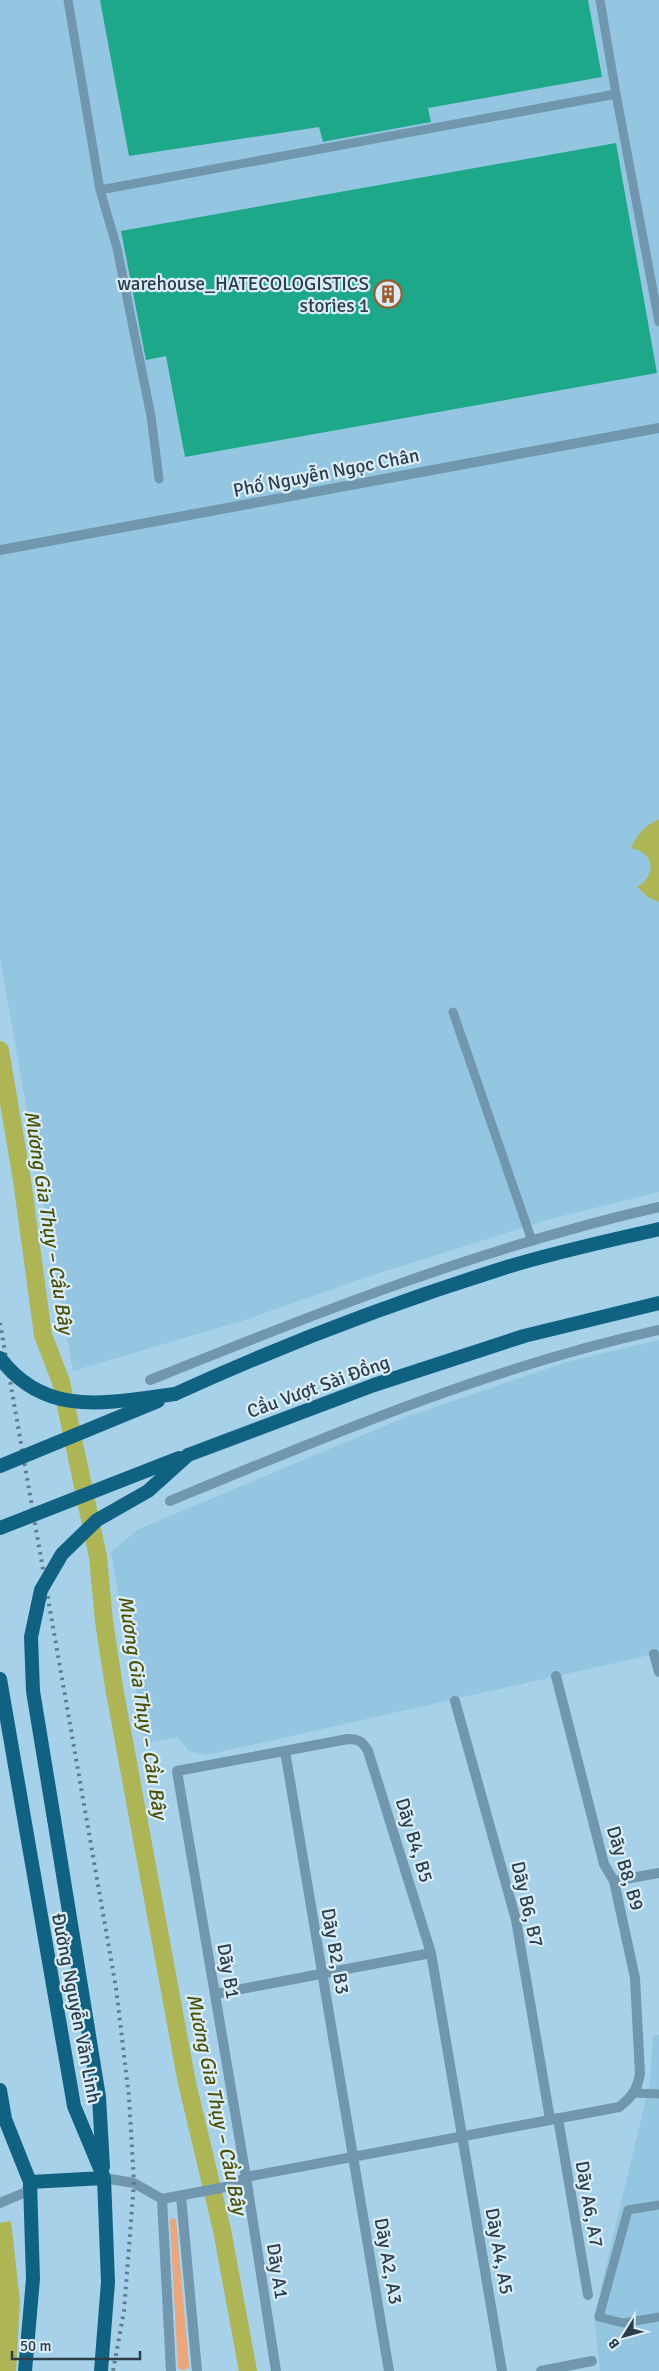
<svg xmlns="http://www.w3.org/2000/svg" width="659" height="2371" font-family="Signika,sans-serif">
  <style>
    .built { fill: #94c6e2 }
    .grass { fill: #eea679 }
    .water { fill: #adb555 }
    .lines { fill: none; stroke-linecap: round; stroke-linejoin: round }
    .canal { stroke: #adb555; stroke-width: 18 }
    .building { fill: #1ca889 }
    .service { stroke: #7097ad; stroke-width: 9 }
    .minor { stroke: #7097ad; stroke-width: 10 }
    .tertiary { stroke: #7097ad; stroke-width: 10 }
    .trunk { stroke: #106282; stroke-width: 14 }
    .rail { stroke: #5f7a8a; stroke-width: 4; stroke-dasharray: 2.5 5; stroke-linecap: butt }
    .trunk-bridge { stroke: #106282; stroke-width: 14 }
    .labels { text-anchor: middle; stroke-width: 4.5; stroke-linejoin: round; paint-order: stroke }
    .poi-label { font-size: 19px; fill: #2d3e48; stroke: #d9eefa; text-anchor: end }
    .street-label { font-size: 19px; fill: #2d3e48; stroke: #d9eefa }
    .water-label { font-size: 20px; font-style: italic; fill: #4d5105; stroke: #d9eefa }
  </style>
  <rect width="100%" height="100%" fill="#a6d1e9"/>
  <path class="built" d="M0 0H659V1192L550 1219 370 1276 245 1320 73 1371 0 958Z
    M659 1340V1653L207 1755 189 1751 178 1737 145 1743 111 1552 139 1529 401 1419 566 1362Z
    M653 2035H659V2371H600L594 2316 650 2082Z"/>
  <path class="grass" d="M173 2218 176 2220 189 2367 184 2370 178 2368 170 2220Z"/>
  <path class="water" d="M659 819V902L648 897 637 887C657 876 655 852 631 848 637 834 645 826 659 819Z
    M11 2221 20 2301 16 2371H0V2223Z"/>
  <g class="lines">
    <path class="canal" d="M0 1050 22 1180 43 1335 61 1382 98 1557 104 1621 114 1687 187 2083 222 2230 248 2371"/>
  </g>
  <path class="building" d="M100 0H588L602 77 428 108 431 122 327 141 323 142 319 127 129 156Z
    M616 143 657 373 185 457 166 356 146 360 121 231Z"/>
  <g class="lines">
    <path class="service" d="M68 0 100 190 117 248 151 416 159 479
      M600 0 616 94 659 322
      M100 190 616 94
      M453 1012 532 1241
      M634 2093 659 2094
      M659 2205 628 2210 599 2317 623 2323 659 2317"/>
    <path class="minor" d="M150 1380C316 1313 483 1247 659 1207
      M170 1501C329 1435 490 1367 659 1330
      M654 1654 659 1672
      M455 1701 516 1920 550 2119
      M285 1751 389 2371
      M614 1881 659 1873
      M215 1994 431 1953
      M558 2118 588 2295
      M104 2178 134 2183 162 2199 231 2186 246 2177 619 2107C632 2097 637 2090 640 2074L635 1978 614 1881 604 1864 556 1676
      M0 2203 26 2192 29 2183
      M276 2371 246 2177 177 1771 348 1739C359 1739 363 1742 368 1751L431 1953 502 2371
      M541 2371 592 2361"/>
    <path class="tertiary" d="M0 550 659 428
      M181 2196 197 2371
      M162 2199 171 2371"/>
    <path class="trunk" d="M175 1394C282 1345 392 1303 504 1268 555 1252 608 1241 659 1229
      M188 1455 374 1385 524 1336 659 1303
      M0 1679 74 2106 104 2178 108 2282 101 2371
      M54 1819 99 2097 103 2167
      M0 2090 5 2119 30 2182 33 2279 25 2371
      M30 2182 104 2178"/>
    <path class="rail" d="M0 1323 116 1988 129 2097 134 2183 124 2311 113 2371"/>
    <path class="trunk-bridge" d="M0 1358C46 1419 109 1402 175 1394
      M0 1466 158 1401
      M0 1528 179 1458
      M54 1819 33 1691 31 1637 41 1590 62 1554 97 1520 148 1491 188 1455"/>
  </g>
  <defs>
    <g id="building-ring" transform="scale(1.4375)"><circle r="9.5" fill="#d9eefa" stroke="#9d5a2b" stroke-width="1.5"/><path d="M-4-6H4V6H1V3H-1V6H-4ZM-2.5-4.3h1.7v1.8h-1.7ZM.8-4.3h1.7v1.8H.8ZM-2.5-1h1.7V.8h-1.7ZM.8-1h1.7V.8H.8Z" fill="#9d5a2b"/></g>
  </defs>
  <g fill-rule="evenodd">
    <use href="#building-ring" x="388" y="294"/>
  </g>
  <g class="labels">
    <g class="poi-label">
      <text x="369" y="290">warehouse_HATECOLOGISTICS<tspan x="369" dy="22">stories 1</tspan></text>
    </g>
    <g class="street-label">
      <text transform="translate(326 472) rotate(-11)" y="7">Phố Nguyễn Ngọc Chân</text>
      <text transform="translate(318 1386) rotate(-20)" y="7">Cầu Vượt Sài Đồng</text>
      <text transform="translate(415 1840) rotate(73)" y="7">Dãy B4, B5</text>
      <text transform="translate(626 1868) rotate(73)" y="7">Dãy B8, B9</text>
      <text transform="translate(528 1904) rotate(77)" y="7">Dãy B6, B7</text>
      <text transform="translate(336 1951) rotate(80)" y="7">Dãy B2, B3</text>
      <text transform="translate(229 1971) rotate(80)" y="7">Dãy B1</text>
      <text transform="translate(77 2008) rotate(79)" y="7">Đường Nguyễn Văn Linh</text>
      <text transform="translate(590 2204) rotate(80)" y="7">Dãy A6, A7</text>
      <text transform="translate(500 2251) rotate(80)" y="7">Dãy A4, A5</text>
      <text transform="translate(389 2261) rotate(80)" y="7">Dãy A2, A3</text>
      <text transform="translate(278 2271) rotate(81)" y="7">Dãy A1</text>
    </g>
    <g class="water-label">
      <text transform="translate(49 1222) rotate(81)" y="7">Mương Gia Thụy – Cầu Bây</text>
      <text transform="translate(143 1707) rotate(81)" y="7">Mương Gia Thụy – Cầu Bây</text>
      <text transform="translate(217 2104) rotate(78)" y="7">Mương Gia Thụy – Cầu Bây</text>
    </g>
  </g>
  <g transform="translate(624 2336) rotate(233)" stroke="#d9eefa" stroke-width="4" paint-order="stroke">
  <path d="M0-4L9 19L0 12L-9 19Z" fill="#2d3e48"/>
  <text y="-8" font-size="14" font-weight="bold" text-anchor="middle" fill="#2d3e48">B</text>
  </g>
  <path d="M12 2351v8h128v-8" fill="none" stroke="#2d3e48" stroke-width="2.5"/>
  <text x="20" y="2351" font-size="15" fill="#2d3e48" stroke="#d9eefa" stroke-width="4" paint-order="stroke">50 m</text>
</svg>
